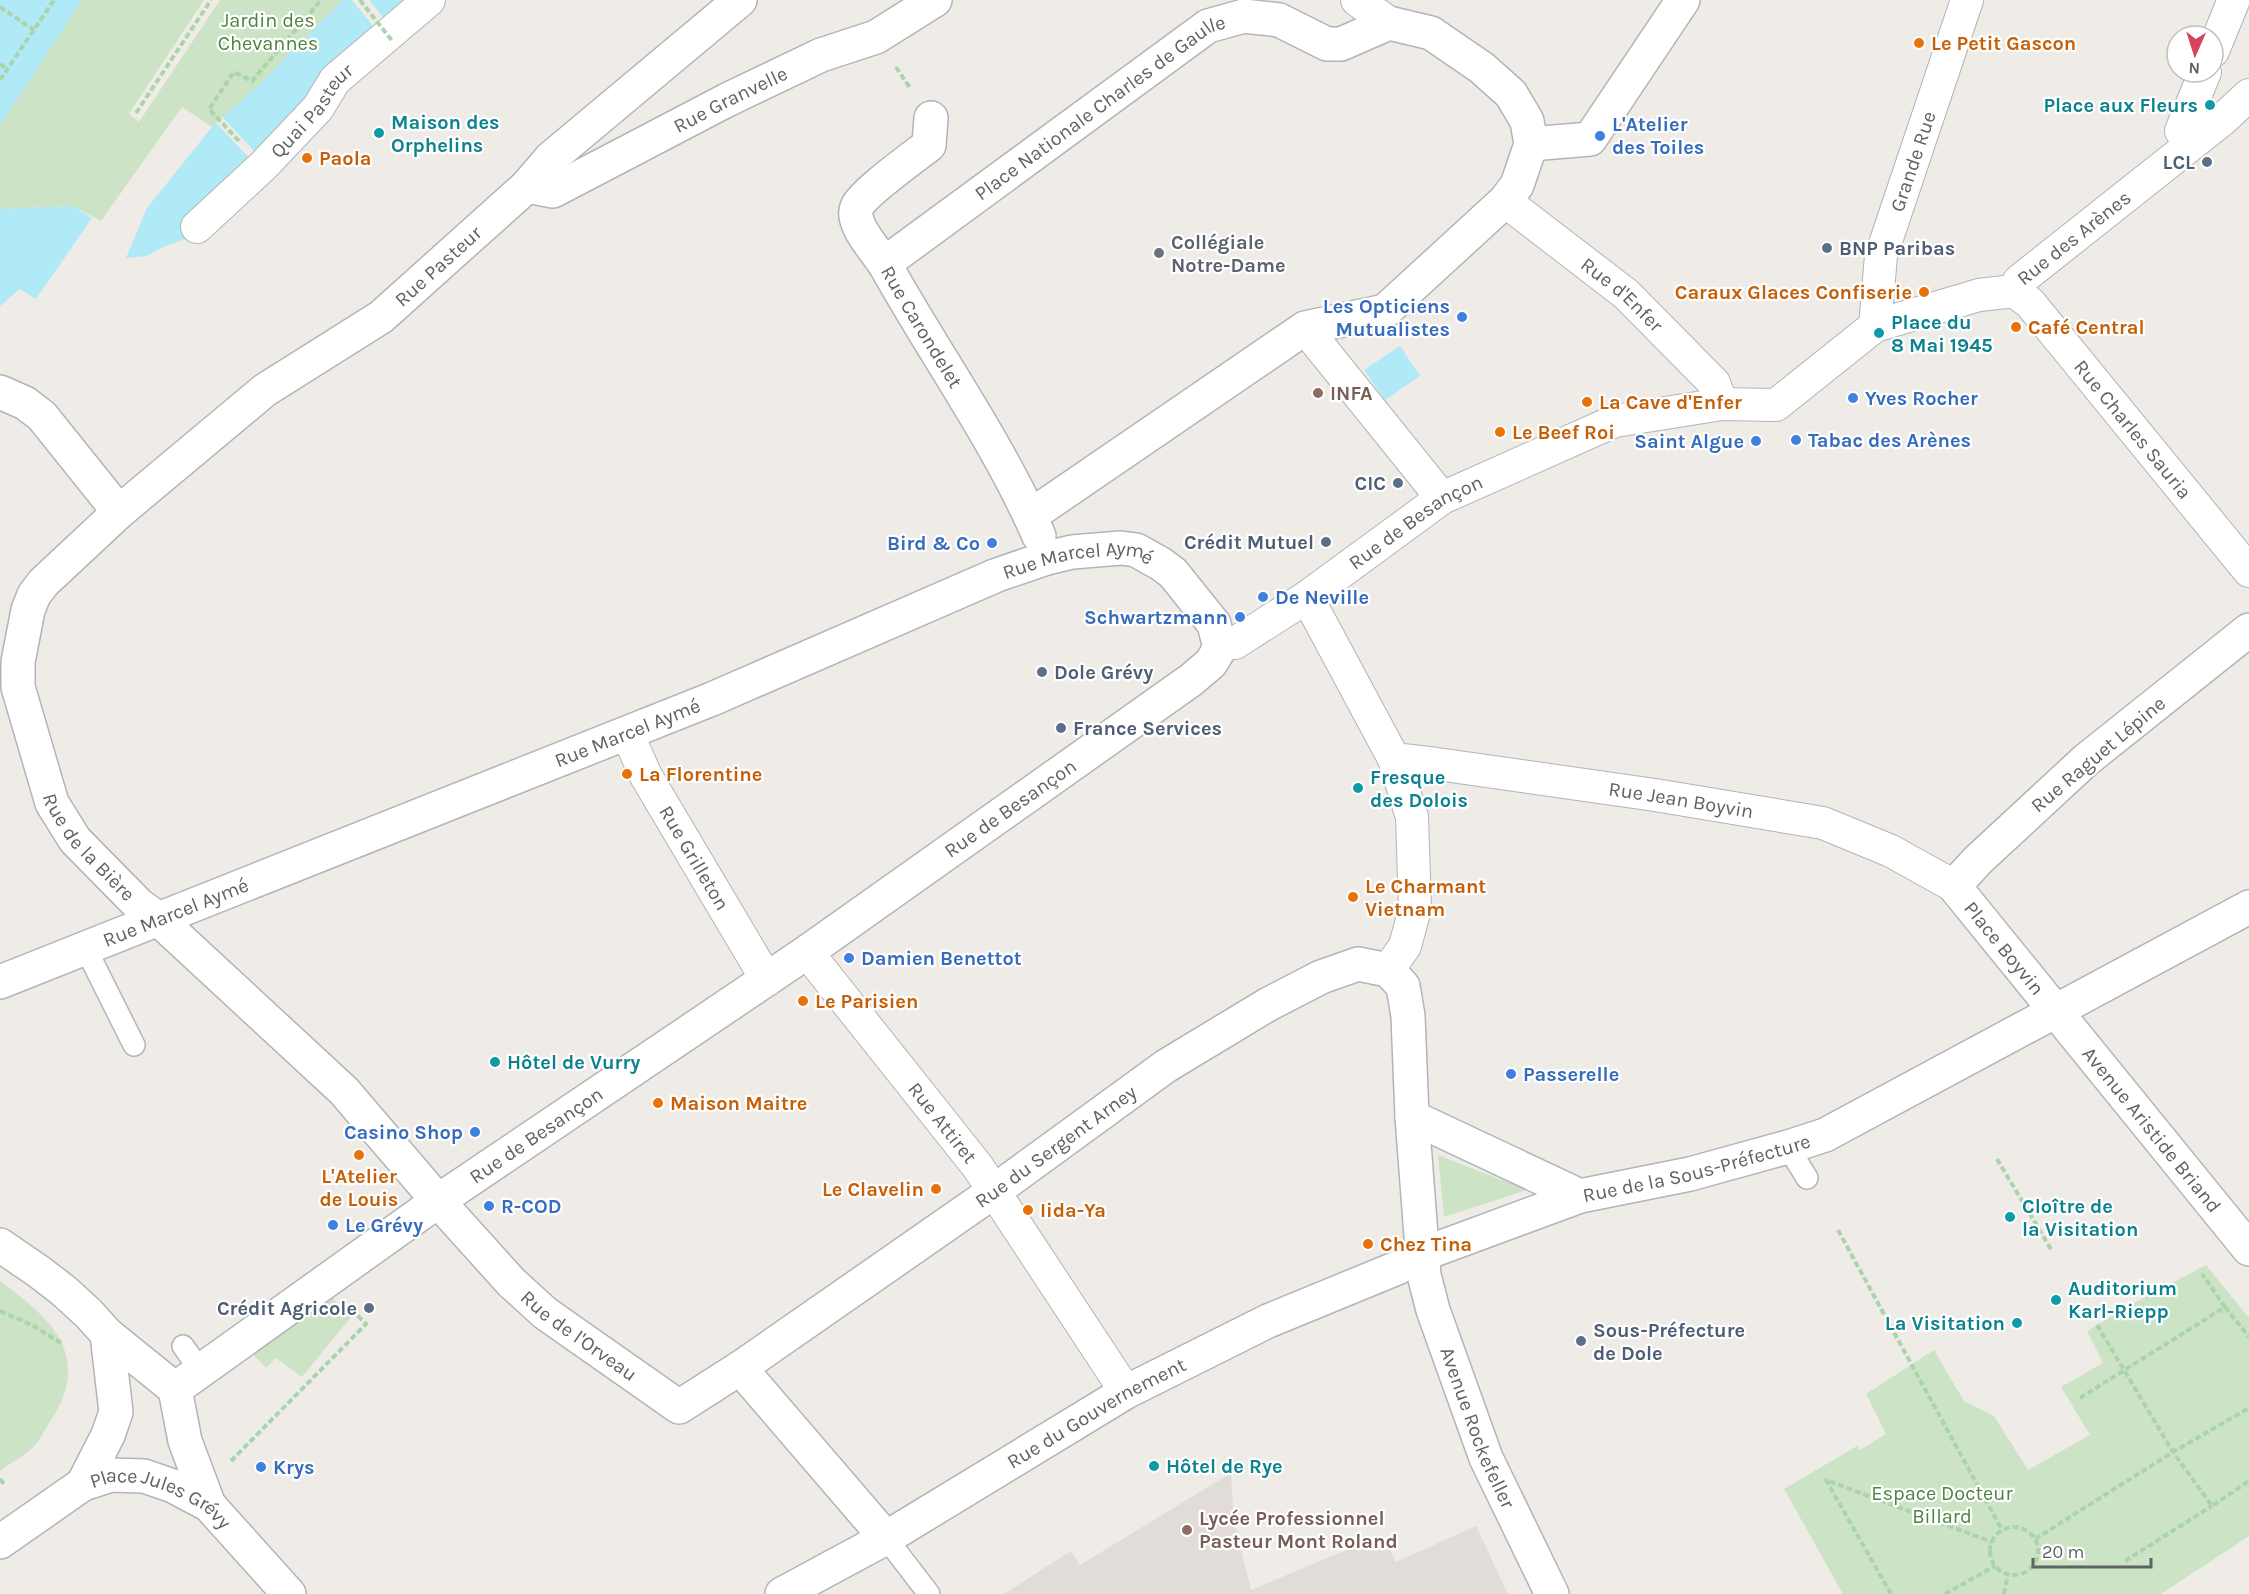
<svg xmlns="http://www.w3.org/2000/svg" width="2249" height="1594" font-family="Karla,sans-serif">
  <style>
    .education { fill: #e1dcd8 }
    .green { fill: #cde3c6 }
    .water { fill: #afeaf6 }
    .pier { fill: #efebe7 }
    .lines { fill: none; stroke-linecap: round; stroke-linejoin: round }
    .service-casing { stroke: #b1b5b7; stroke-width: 24 }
    .pedestrian-casing { stroke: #b1b5b7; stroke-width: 34 }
    .minor-casing { stroke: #b1b5b7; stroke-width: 36 }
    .secondary-casing { stroke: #b1b5b7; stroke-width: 36 }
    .path { stroke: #aad4aa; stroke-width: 4; stroke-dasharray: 6 3; stroke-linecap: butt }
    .service { stroke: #fff; stroke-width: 21 }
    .pedestrian { stroke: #fff; stroke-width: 32 }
    .minor { stroke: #fff; stroke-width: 33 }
    .secondary { stroke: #fff; stroke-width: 33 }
    .path-bridge { stroke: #aad4aa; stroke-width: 4; stroke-dasharray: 6 3; stroke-linecap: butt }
    .food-dot { fill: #e8710a; stroke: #fff; stroke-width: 2 }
    .culture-dot { fill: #0f9aa8; stroke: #fff; stroke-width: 2 }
    .shop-dot { fill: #3f7fe0; stroke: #fff; stroke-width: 2 }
    .service-dot { fill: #5c6f8a; stroke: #fff; stroke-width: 2 }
    .worship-dot { fill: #6b7280; stroke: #fff; stroke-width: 2 }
    .education-dot { fill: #8d6e63; stroke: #fff; stroke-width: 2 }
    .labels { text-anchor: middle; stroke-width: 4.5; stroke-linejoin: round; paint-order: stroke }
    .park-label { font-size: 20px; fill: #4e833f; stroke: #fff }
    .food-label { font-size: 20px; font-weight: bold; fill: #c56008; stroke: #fff; text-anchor: start }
    .street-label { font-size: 20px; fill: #5e6365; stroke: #fff }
    .culture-label { font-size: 20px; font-weight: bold; fill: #0d838f; stroke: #fff; text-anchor: start }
    .shop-label { font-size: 20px; font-weight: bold; fill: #366cbe; stroke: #fff; text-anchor: start }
    .service-label { font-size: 20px; font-weight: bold; fill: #4e5e75; stroke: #fff; text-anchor: end }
    .worship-label { font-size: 20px; font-weight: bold; fill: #5b616d; stroke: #fff; text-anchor: start }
    .education-label { font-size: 20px; font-weight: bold; fill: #785e54; stroke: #fff; text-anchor: start }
  </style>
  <rect width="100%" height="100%" fill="#efebe7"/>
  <path class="education" d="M1231 1473 1234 1521 1251 1590 1383 1535 1396 1562 1476 1526 1508 1594H1004L1071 1551 1080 1565Z"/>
  <path class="green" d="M82 0H204L129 114 139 122 220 0H343L259 85 212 127 182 107 101 221 72 206 0 209V126Z
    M1438 1155 1527 1190 1444 1217Z
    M2206 1265 2249 1318V1536L2161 1594H1843L1784 1489 1857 1446 1860 1450 1886 1434 1866 1394 1934 1350 1964 1401 1994 1416 2028 1470 2090 1435 2061 1387 2103 1363 2087 1331 2143 1298Z
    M0 1281C51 1318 93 1356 51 1420 45 1429 39 1443 30 1450 21 1458 10 1463 0 1471Z
    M330 1296 351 1317 302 1377 276 1358 266 1368 253 1354Z"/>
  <path class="water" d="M0 0H82L0 126Z
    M343 0H417L201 233 163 247 147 256 126 258 147 208 212 127 259 85Z
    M72 206 92 218 36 299 20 289 0 306V209Z
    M1400 346 1420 376 1385 400 1364 370Z"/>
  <path class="pier" d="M352 0H369L390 26 380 35Z
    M222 117 261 158 255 164 216 123Z"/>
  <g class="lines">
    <g class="service-casing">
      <path id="service" d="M85 947 134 1045
        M1788 1147 1807 1178
        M183 1346 193 1360 196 1371
        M886 1538 929 1594"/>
    </g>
    <g class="pedestrian-casing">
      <g id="pedestrian">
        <path d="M1357 0 1389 23"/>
        <path d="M2213 51 2233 2"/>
        <path d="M2181 131 2205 72"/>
        <path id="s1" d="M1505 201 1626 294 1714 383 1722 404"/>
        <path id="s2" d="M197 227 263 166 318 108 335 80 429 0"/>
        <path id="s3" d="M2014 291 2030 303 2249 571"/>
        <path id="s4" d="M2014 291 2019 281 2222 120 2249 95"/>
        <path id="s5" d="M1875 326 1881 256 1967 0"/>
        <path d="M1305 328 1442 498"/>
        <path d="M1307 597 1394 759 1412 817 1415 909 1405 946 1388 970"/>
        <path id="s6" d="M1219 644 1235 643 1307 597 1442 498 1615 421 1722 404 1776 405 1875 326 1979 295 2014 291"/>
        <path id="s7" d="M627 733 646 776 767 980"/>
        <path id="s8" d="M1394 759 1437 764 1655 795 1823 823 1891 851 1954 886"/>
        <path id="s9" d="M807 952 978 1167 1126 1392"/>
      </g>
    </g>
    <g class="minor-casing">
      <g id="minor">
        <path id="s10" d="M740 0 551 158 527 186 381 317 265 390 119 512 43 583 34 595 28 610 18 662V687L52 803 75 840 139 905 157 918 344 1091 438 1201 511 1282 545 1313 679 1407 740 1368 993 1192 1166 1066 1267 1005 1321 977 1358 964 1388 970 1403 986 1408 1016 1412 1117 1424 1275 1433 1310 1486 1458 1552 1594"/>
        <path id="s11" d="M931 118 929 145C915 156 863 193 857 207 849 224 880 254 888 270 938 359 998 442 1039 536"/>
        <path d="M1531 144 1590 139 1683 0"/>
        <path id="s12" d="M527 186 553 191 727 100 821 55 876 37 935 0"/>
        <path id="s13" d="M885 263 1208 26 1244 16 1279 20 1327 44H1341L1389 23 1431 33 1482 68 1511 94 1527 121 1531 144 1517 185 1505 201 1385 311 1305 328 1030 516"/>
        <path d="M0 392 25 403 42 416 119 512"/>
        <path id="s14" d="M2249 630 2086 760 1978 860 1954 886 2249 1249"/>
        <path id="s15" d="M0 982 712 699 997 575 1047 558 1072 552 1121 548 1136 550 1161 564 1173 573 1214 624 1219 644 1217 653 1211 663 1191 680 807 952 438 1201 175 1389"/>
        <path d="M1412 1117 1580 1196"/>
        <path d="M740 1368 886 1538"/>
        <path id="s16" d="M782 1594 886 1538 1126 1392 1268 1321 1397 1268 1423 1254 1580 1196 1690 1174 1788 1147 1825 1135 2249 907"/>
      </g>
    </g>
    <g class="secondary-casing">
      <g id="secondary">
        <path d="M0 1245 38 1271 64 1291 89 1314 107 1334 175 1389 185 1441 209 1505"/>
        <path d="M83 1484 108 1435 116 1412 107 1334"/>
        <path id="s17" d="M0 1542 83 1484 111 1475 144 1476 173 1486 209 1505 289 1594"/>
      </g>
    </g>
    <path class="path" d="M0 7 34 30
      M0 64 7 69
      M896 67 910 88
      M0 80 54 0
      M136 113 211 0
      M239 141 209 109 234 72 252 81 321 0
      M1997 1159 2052 1251
      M1838 1230 2002 1530
      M2225 1307 2249 1337
      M0 1311 32 1325 63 1344
      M2097 1325 2173 1452 2212 1506 2249 1481
      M2080 1398 2225 1307 2202 1274
      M231 1461 366 1324 351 1309
      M0 1479 4 1484
      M1990 1551a24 24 0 1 1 48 0a24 24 0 1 1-48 0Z
      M2035 1539 2173 1452 2249 1408
      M2125 1561 2212 1506
      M1891 1594 1826 1480 1992 1542
      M1945 1594 1995 1566
      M2004 1594 2008 1575"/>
    <use href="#service" class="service"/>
    <use href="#pedestrian" class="pedestrian"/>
    <use href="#minor" class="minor"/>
    <use href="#secondary" class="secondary"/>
    <path class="path-bridge" d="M360 0 393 42"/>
  </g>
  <g class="food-dot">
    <circle cx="1919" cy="43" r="6"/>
    <circle cx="307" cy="158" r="6"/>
    <circle cx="1924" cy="292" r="6"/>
    <circle cx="2016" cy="327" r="6"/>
    <circle cx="1587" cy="402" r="6"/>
    <circle cx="1500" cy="432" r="6"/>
    <circle cx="627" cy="774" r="6"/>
    <circle cx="1353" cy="897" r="6"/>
    <circle cx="803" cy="1001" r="6"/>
    <circle cx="658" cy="1103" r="6"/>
    <circle cx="359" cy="1155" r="6"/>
    <circle cx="936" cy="1189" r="6"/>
    <circle cx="1028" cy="1210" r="6"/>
    <circle cx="1368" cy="1244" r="6"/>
  </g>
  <g class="culture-dot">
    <circle cx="2210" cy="105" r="6"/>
    <circle cx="379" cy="133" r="6"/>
    <circle cx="1879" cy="333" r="6"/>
    <circle cx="1358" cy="788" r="6"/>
    <circle cx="495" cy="1062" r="6"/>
    <circle cx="2010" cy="1217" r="6"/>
    <circle cx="2056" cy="1300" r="6"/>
    <circle cx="2017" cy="1323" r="6"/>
    <circle cx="1154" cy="1466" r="6"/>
  </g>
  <g class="shop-dot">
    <circle cx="1600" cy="136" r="6"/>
    <circle cx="1462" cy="317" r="6"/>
    <circle cx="1853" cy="398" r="6"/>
    <circle cx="1796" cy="440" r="6"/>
    <circle cx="1756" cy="441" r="6"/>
    <circle cx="992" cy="543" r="6"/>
    <circle cx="1263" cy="597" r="6"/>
    <circle cx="1240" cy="617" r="6"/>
    <circle cx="849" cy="958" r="6"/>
    <circle cx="1511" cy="1074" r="6"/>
    <circle cx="475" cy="1132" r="6"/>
    <circle cx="489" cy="1206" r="6"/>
    <circle cx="333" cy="1225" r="6"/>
    <circle cx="261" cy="1467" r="6"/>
  </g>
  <g class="service-dot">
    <circle cx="2207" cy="162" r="6"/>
    <circle cx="1827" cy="248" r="6"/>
    <circle cx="1398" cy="483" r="6"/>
    <circle cx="1326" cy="542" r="6"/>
    <circle cx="1042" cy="672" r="6"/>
    <circle cx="1061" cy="728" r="6"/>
    <circle cx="369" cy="1308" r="6"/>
    <circle cx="1581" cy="1341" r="6"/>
  </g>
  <circle class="worship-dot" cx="1159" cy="253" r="6"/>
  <g class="education-dot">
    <circle cx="1318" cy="393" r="6"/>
    <circle cx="1187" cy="1530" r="6"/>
  </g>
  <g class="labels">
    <g class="park-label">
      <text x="268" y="27">Jardin des<tspan x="268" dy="23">Chevannes</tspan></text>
      <text x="1942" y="1500">Espace Docteur<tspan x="1942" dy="23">Billard</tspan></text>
    </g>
    <g class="food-label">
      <text x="1931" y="50">Le Petit Gascon</text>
      <text x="319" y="165">Paola</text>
      <text x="1912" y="299" text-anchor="end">Caraux Glaces Confiserie</text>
      <text x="2028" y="334">Café Central</text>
      <text x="1599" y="409">La Cave d'Enfer</text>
      <text x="1512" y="439">Le Beef Roi</text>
      <text x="639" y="781">La Florentine</text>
      <text x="1365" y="893">Le Charmant<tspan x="1365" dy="23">Vietnam</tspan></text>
      <text x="815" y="1008">Le Parisien</text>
      <text x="670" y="1110">Maison Maitre</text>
      <text x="359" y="1183" text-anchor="middle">L'Atelier<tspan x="359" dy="23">de Louis</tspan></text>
      <text x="924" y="1196" text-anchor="end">Le Clavelin</text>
      <text x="1040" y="1217">Iida-Ya</text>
      <text x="1380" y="1251">Chez Tina</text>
    </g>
    <g class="street-label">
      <text dy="7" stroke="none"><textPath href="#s12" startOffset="226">Rue Granvelle</textPath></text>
      <text dy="7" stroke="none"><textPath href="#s13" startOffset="266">Place Nationale Charles de Gaulle</textPath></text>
      <text dy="7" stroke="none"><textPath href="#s2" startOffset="164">Quai Pasteur</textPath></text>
      <text dy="7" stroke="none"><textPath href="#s5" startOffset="170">Grande Rue</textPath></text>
      <text dy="7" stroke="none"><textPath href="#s4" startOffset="81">Rue des Arènes</textPath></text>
      <text transform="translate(438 266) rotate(-42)" y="7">Rue Pasteur</text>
      <text dy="7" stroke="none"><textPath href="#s1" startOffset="150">Rue d'Enfer</textPath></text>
      <text dy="7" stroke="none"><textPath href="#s11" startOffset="261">Rue Carondelet</textPath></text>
      <text dy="7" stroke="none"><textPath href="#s3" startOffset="183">Rue Charles Sauria</textPath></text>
      <text dy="7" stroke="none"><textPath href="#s6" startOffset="234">Rue de Besançon</textPath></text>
      <text dy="7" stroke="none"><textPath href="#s15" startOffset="1161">Rue Marcel Aymé</textPath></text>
      <text dy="7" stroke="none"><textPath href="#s15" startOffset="675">Rue Marcel Aymé</textPath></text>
      <text transform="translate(2098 754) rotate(-40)" y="7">Rue Raguet Lépine</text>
      <text dy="7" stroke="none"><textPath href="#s8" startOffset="290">Rue Jean Boyvin</textPath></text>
      <text transform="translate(1010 808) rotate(-35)" y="7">Rue de Besançon</text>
      <text dy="7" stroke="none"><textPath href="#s10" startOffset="1198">Rue de la Bière</textPath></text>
      <text dy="7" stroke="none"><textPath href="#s7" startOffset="142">Rue Grilleton</textPath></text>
      <text dy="7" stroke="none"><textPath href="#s15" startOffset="189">Rue Marcel Aymé</textPath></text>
      <text dy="7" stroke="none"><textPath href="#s14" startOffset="471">Place Boyvin</textPath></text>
      <text dy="7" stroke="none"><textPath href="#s9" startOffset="218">Rue Attiret</textPath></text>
      <text dy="7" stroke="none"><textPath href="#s14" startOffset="705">Avenue Aristide Briand</textPath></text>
      <text transform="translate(536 1135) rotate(-34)" y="7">Rue de Besançon</text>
      <text dy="7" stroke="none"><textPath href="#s10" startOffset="2474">Rue du Sergent Arney</textPath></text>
      <text dy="7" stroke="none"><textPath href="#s16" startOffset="1014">Rue de la Sous-Préfecture</textPath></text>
      <text dy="7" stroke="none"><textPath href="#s10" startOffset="1893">Rue de l'Orveau</textPath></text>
      <text dy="7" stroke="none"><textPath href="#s16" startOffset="363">Rue du Gouvernement</textPath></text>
      <text dy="7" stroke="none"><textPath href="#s10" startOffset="3333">Avenue Rockefeller</textPath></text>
      <text dy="7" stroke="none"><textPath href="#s17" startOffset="186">Place Jules Grévy</textPath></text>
    </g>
    <g class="culture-label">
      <text x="2198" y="112" text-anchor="end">Place aux Fleurs</text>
      <text x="391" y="129">Maison des<tspan x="391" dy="23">Orphelins</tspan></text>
      <text x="1891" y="329">Place du<tspan x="1891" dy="23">8 Mai 1945</tspan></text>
      <text x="1370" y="784">Fresque<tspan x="1370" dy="23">des Dolois</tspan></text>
      <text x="507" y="1069">Hôtel de Vurry</text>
      <text x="2022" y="1213">Cloître de<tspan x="2022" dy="23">la Visitation</tspan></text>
      <text x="2068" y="1295">Auditorium<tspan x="2068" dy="23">Karl-Riepp</tspan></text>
      <text x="2005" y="1330" text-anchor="end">La Visitation</text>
      <text x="1166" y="1473">Hôtel de Rye</text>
    </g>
    <g class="shop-label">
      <text x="1612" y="131">L'Atelier<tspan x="1612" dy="23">des Toiles</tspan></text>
      <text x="1450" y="313" text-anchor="end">Les Opticiens<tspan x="1450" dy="23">Mutualistes</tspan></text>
      <text x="1865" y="405">Yves Rocher</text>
      <text x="1808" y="447">Tabac des Arènes</text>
      <text x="1744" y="448" text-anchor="end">Saint Algue</text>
      <text x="980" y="550" text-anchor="end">Bird &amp; Co</text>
      <text x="1275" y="604">De Neville</text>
      <text x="1228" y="624" text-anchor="end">Schwartzmann</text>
      <text x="861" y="965">Damien Benettot</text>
      <text x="1523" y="1081">Passerelle</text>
      <text x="463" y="1139" text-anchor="end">Casino Shop</text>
      <text x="501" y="1213">R-COD</text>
      <text x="345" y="1232">Le Grévy</text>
      <text x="273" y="1474">Krys</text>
    </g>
    <g class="service-label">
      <text x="2195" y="169">LCL</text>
      <text x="1839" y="255" text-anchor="start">BNP Paribas</text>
      <text x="1386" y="490">CIC</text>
      <text x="1314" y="549">Crédit Mutuel</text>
      <text x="1054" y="679" text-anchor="start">Dole Grévy</text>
      <text x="1073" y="735" text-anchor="start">France Services</text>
      <text x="357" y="1315">Crédit Agricole</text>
      <text x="1593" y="1337" text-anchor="start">Sous-Préfecture<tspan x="1593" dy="23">de Dole</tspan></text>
    </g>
    <g class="worship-label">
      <text x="1171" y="249">Collégiale<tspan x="1171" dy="23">Notre-Dame</tspan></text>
    </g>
    <g class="education-label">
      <text x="1330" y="400">INFA</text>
      <text x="1199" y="1525">Lycée Professionnel<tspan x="1199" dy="23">Pasteur Mont Roland</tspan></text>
    </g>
  </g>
  <g transform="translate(2195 54) rotate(183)"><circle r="28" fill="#ffffff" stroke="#bfc1c1" stroke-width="1.5"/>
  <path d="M0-4.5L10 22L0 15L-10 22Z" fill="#d8435e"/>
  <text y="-9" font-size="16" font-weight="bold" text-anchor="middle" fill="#5e6365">N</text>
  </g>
  <path d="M2033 1558v9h118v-9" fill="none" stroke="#5e6365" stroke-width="3"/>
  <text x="2042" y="1558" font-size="18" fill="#5e6365" stroke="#ffffff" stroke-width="4.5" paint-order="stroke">20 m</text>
</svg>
